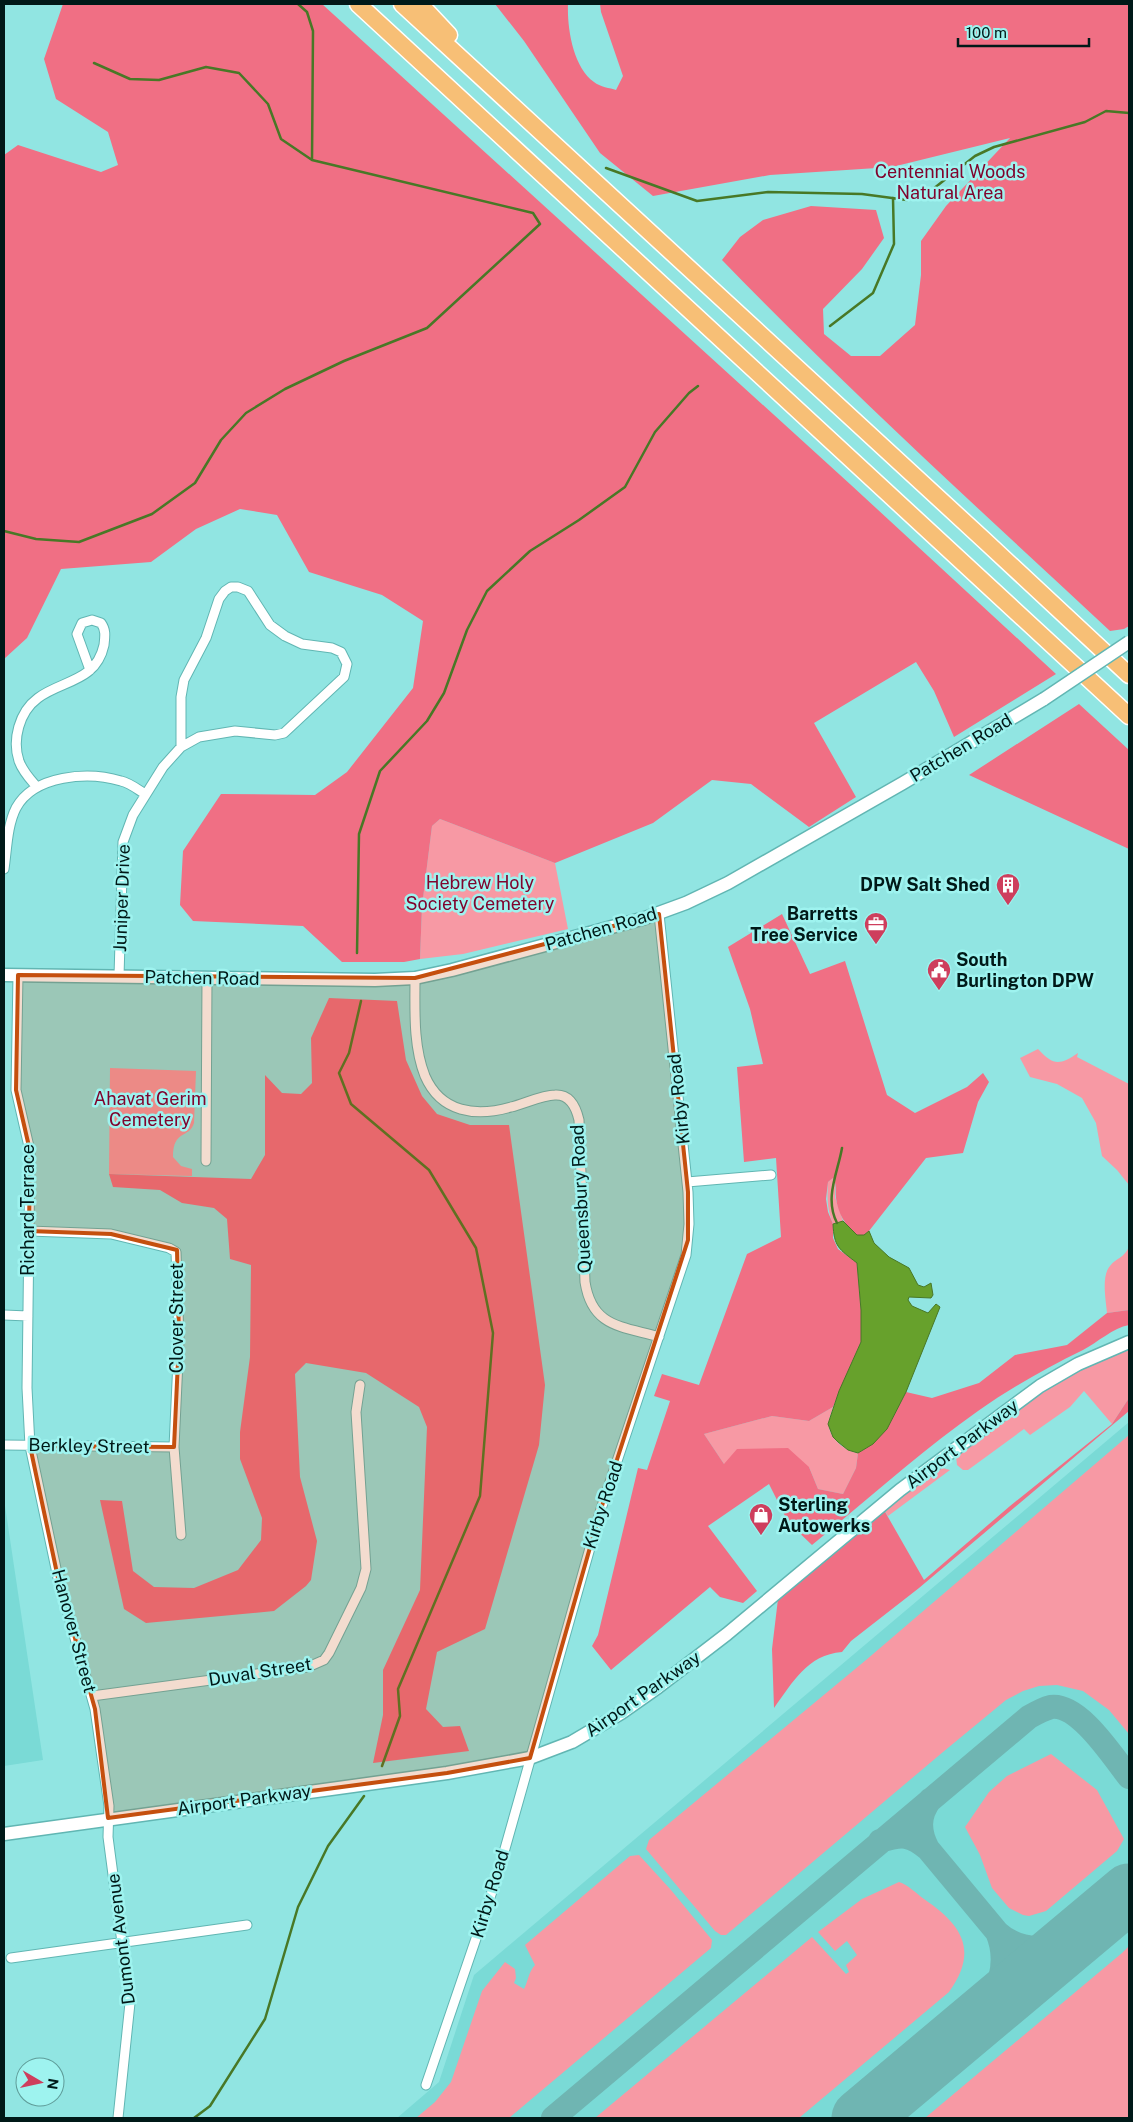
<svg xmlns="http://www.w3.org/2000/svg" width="1133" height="2122" font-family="'Public Sans',sans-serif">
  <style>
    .built { fill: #7adad6 }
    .green { fill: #f799a4 }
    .forest { fill: #f06f84 }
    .water { fill: #67a12c; stroke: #487826 }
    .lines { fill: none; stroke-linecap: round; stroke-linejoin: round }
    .stream { stroke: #487826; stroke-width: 2.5 }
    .taxiway { stroke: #6fb5b2; stroke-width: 24 }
    .runway { stroke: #6fb5b2; stroke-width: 59 }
    .street-casing { stroke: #61b6b3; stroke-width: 11 }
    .secondary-casing { stroke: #61b6b3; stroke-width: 15 }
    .highway-casing { stroke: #fff; stroke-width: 19 }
    .street { stroke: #fff; stroke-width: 9 }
    .secondary { stroke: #fff; stroke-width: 12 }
    .highway { stroke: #f7bf76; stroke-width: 16 }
    .secondary-bridge-casing { stroke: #61b6b3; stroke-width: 15; stroke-linecap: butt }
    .secondary-bridge { stroke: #fff; stroke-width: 12 }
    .marked { fill: #c54f0e; fill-opacity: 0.2; stroke: #c54f0e; stroke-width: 4; stroke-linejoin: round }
    .labels { text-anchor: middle; stroke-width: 5; stroke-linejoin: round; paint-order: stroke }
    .park-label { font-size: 18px; fill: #80042d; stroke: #9ef3ef }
    .street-label { font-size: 18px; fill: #001918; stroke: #9ef3ef }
    .poi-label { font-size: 18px; font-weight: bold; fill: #001918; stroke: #9ef3ef; text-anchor: end }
  </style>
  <rect width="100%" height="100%" fill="#91e5e2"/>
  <path class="built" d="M1129 1422V2118H397L439 2082 474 1975Z
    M4 1499 43 1760 4 1766Z"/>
  <path class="green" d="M440 819 555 863 568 929 463 954 420 959 422 906 432 826Z
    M1038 1049C1053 1065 1059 1066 1078 1053L1077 1057 1129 1084V1185L1117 1170 1102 1156 1096 1123 1082 1098 1057 1084 1030 1077 1020 1058Z
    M110 1068 196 1071 194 1123C189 1139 173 1129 173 1157L181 1166 192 1169V1176L109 1174Z
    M833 1178 835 1182V1197L843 1221 833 1224C827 1209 827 1198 828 1182Z
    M1129 1247V1310L1107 1313C1106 1301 1101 1276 1110 1266 1117 1257 1123 1259 1129 1247Z
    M1129 1349V1398L1112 1424 1084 1391 1070 1407 1030 1435 1024 1429 968 1470H963L957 1465 956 1456C1009 1417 1064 1366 1129 1349Z
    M833 1407C832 1412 829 1418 829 1423 828 1438 845 1451 858 1453L856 1468 843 1494 818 1489 809 1467 724 1464 704 1434 772 1416 809 1421Z
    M1129 1435V1734L1109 1710 1083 1691 1057 1685 1039 1686 1023 1691 1006 1700 943 1752 726 1935H721L715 1931 646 1849 649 1840 866 1660Z
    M939 1467 950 1470 888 1516 884 1510Z
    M1051 1754 1097 1790 1124 1839 1117 1851 1046 1911 1029 1916 1023 1915 1009 1908 992 1888 980 1855 965 1827 989 1792 1007 1776Z
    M639 1855 671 1890 712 1940 711 1948 509 2118H416L435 2102 451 2082 482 1991 505 1962 515 1969 516 1978 514 1983 524 1989C528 1981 529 1971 535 1965L525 1945 630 1856Z
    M899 1882C908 1885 916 1893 924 1899 962 1925 979 1950 949 1992L799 2118H595L812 1937 846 1974 849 1972 846 1965 857 1955 847 1941 835 1951 818 1932 862 1899Z
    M1129 1946 1128 2118H925L1122 1953Z"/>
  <path class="forest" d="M63 4H322L851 485 1056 674 954 737 934 691 916 662 814 723 856 797 809 827 751 784 712 780 653 823 555 863 440 819 432 826 422 906 420 959 404 962H342L303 926 193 921 180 905 183 851 221 794 315 795 347 772 413 688 423 621 382 595 309 572 277 515 240 509 196 529 151 562 61 569 27 638 4 659V155L18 145 101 172 118 165 108 132 56 99 44 59Z
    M495 4H568C567 28 573 67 594 82 600 87 610 88 616 90L623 76 601 12 600 4H1129V626L1124 629 1110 631C979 509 847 389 722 260L740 237 763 220 811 206 876 210 884 238 862 269 823 309 824 334 851 356H880L915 325 921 275V241L946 206 1010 138 892 167 770 175 653 196 600 153 524 41Z
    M1079 704 1129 750V849L969 775Z
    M782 914 810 974 845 961 887 1095 915 1113 967 1087 983 1073 989 1082 978 1102 963 1153 926 1158 869 1231 864 1235H857C845 1226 838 1213 836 1198 835 1191 837 1184 833 1178L828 1182 826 1199 828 1212 833 1224V1238L838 1249 857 1263 861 1310V1342L833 1407 809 1421 772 1416 704 1434 724 1464 737 1449 788 1448 809 1467 818 1489 843 1494 856 1468 858 1453C885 1437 892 1419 906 1392L932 1398 979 1383 1015 1355 1067 1345 1107 1313 1129 1310V1325C1113 1328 1098 1342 1083 1350 1046 1368 1011 1388 978 1411 920 1452 867 1500 812 1545L788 1522 769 1484 708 1526 757 1591 743 1603 720 1597 710 1587 611 1670 592 1646 598 1635 638 1468 647 1470 670 1401 654 1396 662 1374 699 1385 747 1254 781 1237 776 1158 744 1162 737 1067 763 1064 750 1009 728 947Z
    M329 998 397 1001 406 1060 422 1096 437 1114 470 1125H509L545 1385 539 1445 485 1629 437 1652 426 1709 443 1727 460 1726 469 1751 373 1763 383 1715V1670L420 1590 427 1427 419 1407 366 1373 306 1363 295 1374 300 1477 317 1541 311 1580 306 1586 274 1611 146 1623 124 1609 100 1500 122 1501 133 1571 154 1587 194 1588 238 1570 261 1540 262 1518 240 1459V1432L250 1357 251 1265 230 1259 227 1219 214 1208 182 1203 160 1190 113 1187 109 1174 251 1179 265 1155V1075L282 1093 301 1094 312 1083 311 1038Z
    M1129 1398V1411L919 1588 851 1641 842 1652C807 1655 793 1682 774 1708L772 1649 778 1599 884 1510 924 1580 1010 1506 1112 1424Z"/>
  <path class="water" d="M843 1221 857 1235H864L869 1231 874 1243 889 1257 909 1268 918 1285 924 1287 931 1283 933 1295 931 1298 909 1297 908 1300 912 1306 928 1313 936 1304 940 1307 906 1392 887 1429 873 1444 858 1453 848 1450 838 1442 833 1437 828 1424 839 1391 861 1342V1310L857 1263C839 1249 834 1247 833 1224Z"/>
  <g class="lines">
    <path class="stream" d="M298 4 307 12 313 31 312 160
      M606 168 697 201 768 192 862 194 907 200 933 189 975 156 994 147 1085 122 1106 111 1129 113
      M830 326 873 293 894 244 893 198
      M4 531 36 539 79 542 152 514 195 483 221 440 246 413 285 389 344 361 427 328 540 224 533 213 312 160 281 139 268 104 239 73 206 67 159 80 130 79 94 63
      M357 953 359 834 380 771 427 721 444 693 467 630 487 591 530 551 579 520 625 487 655 432 689 393 698 386
      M361 1001 349 1053 339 1073 351 1104 429 1170 476 1248 493 1333 480 1496 398 1689 400 1716 382 1766
      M837 1223C824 1198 838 1172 842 1148
      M194 2118 210 2106 265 2019 298 1907 328 1846 364 1796"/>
    <path class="taxiway" d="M880 1841C902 1834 910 1834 928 1849 919 1832 918 1816 930 1800
      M928 1849 997 1932
      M1099 1917 1129 1915
      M980 2018C999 1993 1010 1962 997 1932 1020 1953 1047 1952 1075 1938
      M553 2118 1029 1717C1036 1713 1043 1709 1051 1707 1079 1703 1113 1757 1129 1777"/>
    <path class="runway" d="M861 2118 1129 1893"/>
    <g class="street-casing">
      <path id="street" d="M37 787C30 779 23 772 19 761 12 740 19 712 38 698 62 680 96 682 104 645 105 636 106 630 101 623L92 620 82 623 77 634 90 670
        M4 869C7 849 7 826 16 808 34 775 88 771 121 781 130 783 137 789 145 794
        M18 975 16 1090 30 1151 27 1388 30 1446 58 1578 95 1709 109 1806 108 1837 130 2003 118 2118
        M119 976 123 842 133 815 163 767 181 747 199 737 235 731 275 735 284 733 344 677 347 664 341 652 332 648 302 644 285 636 270 625 248 591 238 587H231L225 591 219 599 206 638 184 680 181 697V747
        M415 978C415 1010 413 1046 425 1076 441 1113 476 1117 511 1107 524 1104 542 1095 555 1095 570 1094 576 1107 579 1120L585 1282C592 1327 621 1326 659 1337
        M206 1161 207 978
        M687 1182 771 1175
        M29 1231 111 1234 169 1248 176 1252 179 1339 174 1447 181 1535
        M4 1315 28 1316
        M4 1445 174 1447
        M92 1696 308 1667 324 1660 329 1653 361 1588 366 1569 356 1412 360 1385
        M11 1958 247 1925
        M426 2085 497 1877 601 1509 686 1255 689 1224 688 1192 659 914"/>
    </g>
    <g class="secondary-casing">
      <path id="secondary" d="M4 975 375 980 415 978 452 970 645 918 686 903 728 883 903 783 1044 699
        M4 1834 447 1773 530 1758 572 1742 621 1713 658 1687 727 1634 900 1490 1040 1386 1078 1364 1129 1342"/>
    </g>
    <g class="highway-casing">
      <path id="highway" d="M358 4 1129 716
        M402 4 984 540 1129 675
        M420 4 449 35"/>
    </g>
    <use href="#street" class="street"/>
    <use href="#secondary" class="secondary"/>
    <use href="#highway" class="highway"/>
    <g class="secondary-bridge-casing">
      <path id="secondary-bridge" d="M1044 699 1129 642"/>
    </g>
    <use href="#secondary-bridge" class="secondary-bridge"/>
  </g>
  <path class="marked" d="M659 914 688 1192V1240L601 1509 530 1758 447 1773 108 1818 95 1709 58 1578 30 1446 174 1447 179 1339 177 1250 111 1234 29 1231 30 1151 16 1090 18 975 415 978Z"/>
  <defs>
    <g id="building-pin" transform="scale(1.25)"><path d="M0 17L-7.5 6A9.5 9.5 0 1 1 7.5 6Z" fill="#ce3e5d" stroke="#9ef3ef"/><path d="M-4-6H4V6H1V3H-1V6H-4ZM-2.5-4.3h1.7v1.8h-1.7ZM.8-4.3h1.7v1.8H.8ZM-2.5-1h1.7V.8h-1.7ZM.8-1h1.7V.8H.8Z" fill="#fff"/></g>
    <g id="office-pin" transform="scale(1.25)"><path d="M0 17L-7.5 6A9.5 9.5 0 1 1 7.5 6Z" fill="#ce3e5d" stroke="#9ef3ef"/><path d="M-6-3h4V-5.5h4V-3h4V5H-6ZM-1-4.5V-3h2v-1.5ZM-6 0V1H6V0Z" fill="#fff"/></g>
    <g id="civic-pin" transform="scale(1.25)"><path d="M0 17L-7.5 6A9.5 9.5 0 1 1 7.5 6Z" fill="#ce3e5d" stroke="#9ef3ef"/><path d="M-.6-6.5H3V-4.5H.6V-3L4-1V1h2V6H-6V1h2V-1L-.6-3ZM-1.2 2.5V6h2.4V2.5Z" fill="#fff"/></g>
    <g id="shop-pin" transform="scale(1.25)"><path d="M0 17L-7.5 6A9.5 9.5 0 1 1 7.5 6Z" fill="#ce3e5d" stroke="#9ef3ef"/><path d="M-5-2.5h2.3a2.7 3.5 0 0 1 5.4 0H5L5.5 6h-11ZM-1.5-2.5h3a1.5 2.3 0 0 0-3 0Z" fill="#fff"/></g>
  </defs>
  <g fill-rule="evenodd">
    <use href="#building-pin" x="1008" y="885"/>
    <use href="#office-pin" x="876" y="924"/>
    <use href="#civic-pin" x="939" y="970"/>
    <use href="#shop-pin" x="761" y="1515"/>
  </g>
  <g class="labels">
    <g class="park-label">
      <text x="950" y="178">Centennial Woods<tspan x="950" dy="21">Natural Area</tspan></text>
      <text x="480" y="889">Hebrew Holy<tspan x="480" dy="21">Society Cemetery</tspan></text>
      <text x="150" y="1105">Ahavat Gerim<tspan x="150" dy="21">Cemetery</tspan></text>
    </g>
    <g class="street-label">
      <text transform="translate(961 748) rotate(-31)" y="6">Patchen Road</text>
      <text transform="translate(122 898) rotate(-88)" y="6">Juniper Drive</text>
      <text transform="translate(601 929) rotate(-16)" y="6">Patchen Road</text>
      <text transform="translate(202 978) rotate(1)" y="6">Patchen Road</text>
      <text transform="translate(679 1099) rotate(-96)" y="6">Kirby Road</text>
      <text transform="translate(581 1199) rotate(-93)" y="6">Queensbury Road</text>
      <text transform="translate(28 1210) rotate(-90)" y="6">Richard Terrace</text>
      <text transform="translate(177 1318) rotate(-90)" y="6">Clover Street</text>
      <text transform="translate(962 1444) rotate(-37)" y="6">Airport Parkway</text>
      <text transform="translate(89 1446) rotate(1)" y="6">Berkley Street</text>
      <text transform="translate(603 1505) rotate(-72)" y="6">Kirby Road</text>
      <text transform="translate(74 1631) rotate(75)" y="6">Hanover Street</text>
      <text transform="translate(260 1672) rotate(-9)" y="6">Duval Street</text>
      <text transform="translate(643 1694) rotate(-35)" y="6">Airport Parkway</text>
      <text transform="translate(244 1800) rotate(-8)" y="6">Airport Parkway</text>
      <text transform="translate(490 1894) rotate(-73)" y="6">Kirby Road</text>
      <text transform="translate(121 1939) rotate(-97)" y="6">Dumont Avenue</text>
    </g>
    <g class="poi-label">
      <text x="990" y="891">DPW Salt Shed</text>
      <text x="858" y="920">Barretts<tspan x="858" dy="21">Tree Service</tspan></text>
      <text x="956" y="966" text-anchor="start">South<tspan x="956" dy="21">Burlington DPW</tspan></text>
      <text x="778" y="1511" text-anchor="start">Sterling<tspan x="778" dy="21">Autowerks</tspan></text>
    </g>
  </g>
  <rect width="1133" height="2122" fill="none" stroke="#001918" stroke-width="10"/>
  <g transform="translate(40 2082) rotate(99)"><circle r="24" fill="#9ef3ef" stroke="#5f9c99"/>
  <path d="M0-4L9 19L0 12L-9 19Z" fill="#ce3e5d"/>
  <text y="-8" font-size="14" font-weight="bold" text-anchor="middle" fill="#001918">N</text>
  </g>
  <path d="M958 38v8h131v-8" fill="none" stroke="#001918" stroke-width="2.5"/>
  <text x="966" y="38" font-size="15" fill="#001918" stroke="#9ef3ef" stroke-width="4" paint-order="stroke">100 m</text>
</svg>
